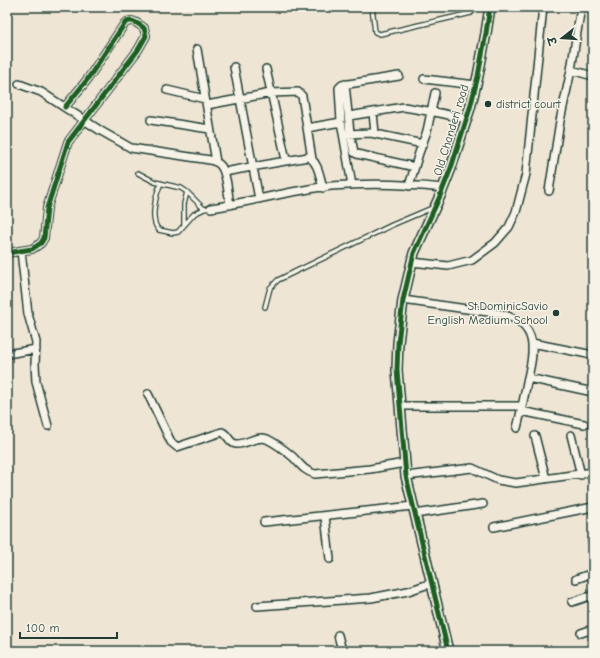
<svg xmlns="http://www.w3.org/2000/svg" width="600" height="658" font-family="'Comic Neue','Playpen Sans Deva',sans-serif">
  <style>
    .lines { fill: none; stroke-linecap: round; stroke-linejoin: round }
    .service-casing { stroke: #1f3d34; stroke-width: 6 }
    .minor-casing { stroke: #1f3d34; stroke-width: 10 }
    .tertiary-casing { stroke: #1f3d34; stroke-width: 12 }
    .service { stroke: #f7f3e8; stroke-width: 3.5 }
    .minor { stroke: #f7f3e8; stroke-width: 7 }
    .tertiary { stroke: #f7f3e8; stroke-width: 9 }
    .cycleway-casing { stroke: #f7f3e8; stroke-width: 8 }
    .cycleway { stroke: #1b5e20; stroke-width: 5 }
    .poi-dot { fill: #1f3d34; stroke: #f7f3e8; stroke-width: 1.5 }
    .labels { text-anchor: middle; stroke-width: 3; stroke-linejoin: round; paint-order: stroke }
    .poi-label { font-size: 12px; fill: #1f3d34; stroke: #f7f3e8; text-anchor: start }
    .street-label { font-size: 12px; fill: #1f3d34; stroke: #f7f3e8 }
  </style>
  <rect width="100%" height="100%" fill="#efe5d4"/>
  <filter id="ink" filterUnits="userSpaceOnUse"><feTurbulence type="fractalNoise" baseFrequency=".025" numOctaves="2"/><feDisplacementMap in="SourceGraphic" scale="8" xChannelSelector="R" yChannelSelector="G"/><feConvolveMatrix kernelMatrix="1 2 1 2 8 2 1 2 1" color-interpolation-filters="sRGB"/></filter>
  <g filter="url(#ink)">
    <g class="lines">
      <g class="service-casing">
        <path id="service" d="M372 7 375 32 380 34 467 14 471 13 476 7
          M138 173 155 182 181 188 187 192 204 209
          M161 183C156 194 149 221 159 230L173 233 178 232 194 214 204 209 211 208
          M184 225V204L187 192
          M265 307 270 288 278 280 392 225 432 208"/>
      </g>
      <g class="minor-casing">
        <path id="minor" d="M197 49 216 162
          M234 67 259 199
          M266 69 286 160
          M571 70 593 76
          M424 79 476 85
          M19 84 41 92 101 131 131 148 210 160C213 161 217 162 219 164 227 170 228 195 230 205
          M345 84 350 133 354 152 357 154 415 167
          M167 90 205 99
          M207 105 271 93 298 92 302 96 312 159
          M373 113 375 133
          M349 116 404 107 440 113 467 119
          M151 120 210 129
          M307 128 341 122
          M346 134 371 133 423 144
          M224 172 308 157C318 161 320 177 323 188
          M352 185 341 122 339 88 342 85 399 76
          M409 186 419 153 427 131 435 93
          M549 191 560 121 571 70 581 7
          M211 208C251 202 291 190 331 186 368 183 406 184 443 188
          M21 251 28 314 36 342 35 364 36 382 48 426
          M7 253 32 249 41 243 44 238 47 208 68 142 138 50 146 36 144 28C138 24 133 18 125 23L87 80 65 107
          M412 262 448 266 472 260 495 243 509 227 516 212 526 174 543 7
          M403 300 502 314C540 325 534 351 527 382 524 397 521 413 517 428
          M532 343 593 355
          M7 354 36 349
          M528 378 593 392
          M148 394 171 442 177 447 222 432C228 434 229 443 236 444 246 445 256 435 267 439 275 443 286 451 293 457 300 464 304 471 315 474L370 469 405 463
          M400 406H522
          M521 411 584 424
          M571 435 581 475
          M535 436 546 479
          M406 476 472 468 498 480 516 483 593 472
          M415 514 483 504
          M325 516 330 559
          M264 522 413 506
          M494 527 593 507
          M592 541 593 540
          M576 579 593 573
          M572 602 593 595
          M257 606 371 598 408 591 432 583
          M581 633 593 629
          M338 635 342 651"/>
      </g>
      <g class="tertiary-casing">
        <path id="tertiary" d="M448 651 406 476 397 370 398 343 403 300 414 253 440 196 451 168 470 108 478 76 486 33 490 7"/>
      </g>
      <use href="#service" class="service"/>
      <use href="#minor" class="minor"/>
      <use href="#tertiary" class="tertiary"/>
      <g class="cycleway-casing">
        <path id="cycleway" d="M7 253 32 249 41 243 44 238 47 208 68 142 138 50 146 36 144 28C138 24 133 18 125 23L87 80 65 107
          M448 651 406 476 397 370 398 343 403 300 414 253 440 196 451 168 470 108 478 76 486 33 490 7"/>
      </g>
      <use href="#cycleway" class="cycleway"/>
    </g>
  </g>
  <g class="poi-dot">
    <circle cx="488" cy="104" r="4"/>
    <circle cx="556" cy="313" r="4"/>
  </g>
  <g class="labels">
    <g class="poi-label">
      <text x="496" y="108">district court</text>
      <text x="548" y="310" text-anchor="end">St.DominicSavio<tspan x="548" dy="14">English Medium School</tspan></text>
    </g>
    <g class="street-label">
      <text transform="translate(451 130) rotate(-73)" y="4">Old Chanderi road</text>
    </g>
  </g>
  <rect width="600" height="658" fill="none" stroke="#f7f3e8" stroke-width="24"/>
  <rect x="12" y="12" width="576" height="634" fill="none" stroke="#1f3d34" stroke-width="1.5" filter="url(#ink)"/>
  <g transform="translate(562 38) rotate(253)" stroke="#f7f3e8" stroke-width="3" paint-order="stroke">
  <path d="M0-3L7 15L0 10L-7 15Z" fill="#1f3d34"/>
  <text y="-6" font-size="11" font-weight="bold" text-anchor="middle" fill="#1f3d34">उ</text>
  </g>
  <path d="M20 632v6h97v-6" fill="none" stroke="#1f3d34" stroke-width="2"/>
  <text x="26" y="632" font-size="12" fill="#1f3d34" stroke="#f7f3e8" stroke-width="3" paint-order="stroke">100 m</text>
</svg>
